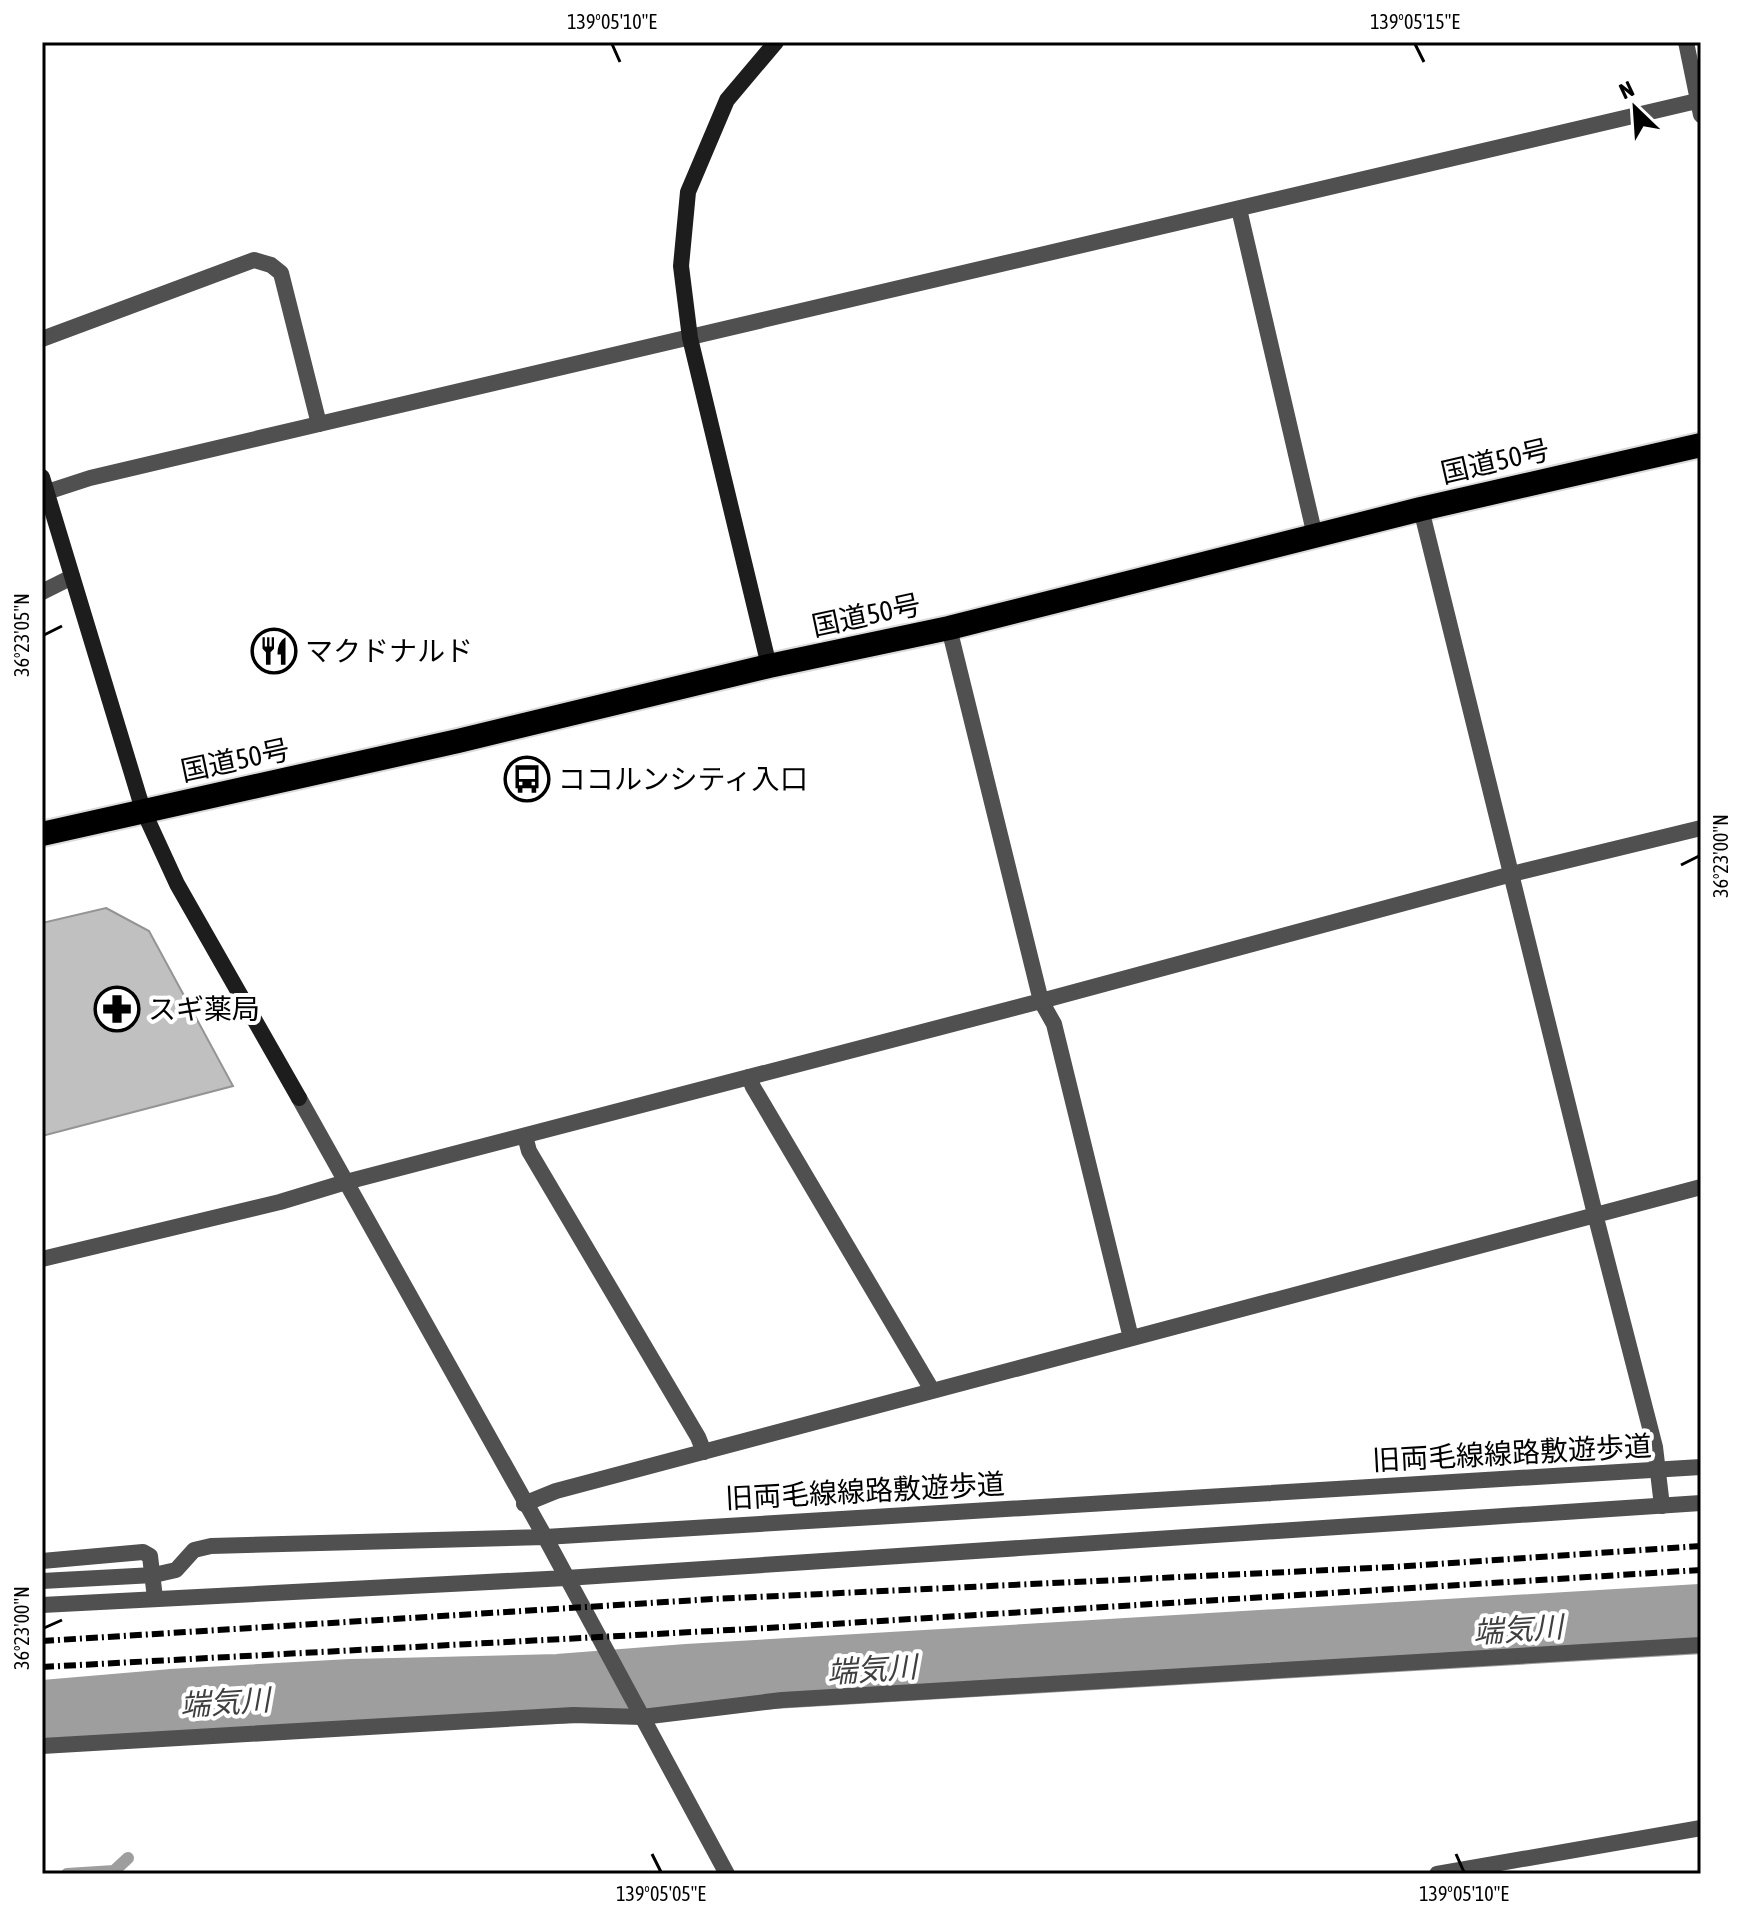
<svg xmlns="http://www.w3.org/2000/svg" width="1743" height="1916" font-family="'Asap Condensed','Noto Sans JP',sans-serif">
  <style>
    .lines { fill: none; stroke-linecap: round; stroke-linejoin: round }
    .stream { stroke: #9e9e9e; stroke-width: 12 }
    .river { stroke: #9e9e9e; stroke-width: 70 }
    .building { fill: #c0c0c0; stroke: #949494; stroke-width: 2 }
    .highway-casing { stroke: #dbdbdb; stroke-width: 28 }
    .lane { stroke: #505050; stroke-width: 16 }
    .street { stroke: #505050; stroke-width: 16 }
    .secondary { stroke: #1d1d1d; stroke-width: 16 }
    .highway { stroke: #000; stroke-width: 24 }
    .rail { stroke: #000; stroke-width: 6; stroke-dasharray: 12 4 2 4; stroke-linecap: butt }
    .ticks { fill: none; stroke: #000; stroke-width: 3 }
    .labels { text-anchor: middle; stroke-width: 8; stroke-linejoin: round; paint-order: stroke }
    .street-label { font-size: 28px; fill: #000; stroke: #fff }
    .poi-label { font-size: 28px; fill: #000; stroke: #fff; text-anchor: start }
    .water-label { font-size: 30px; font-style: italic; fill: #3f3f3f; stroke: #fff }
    .neatline { fill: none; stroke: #000; stroke-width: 3 }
    .ticks-label { font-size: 20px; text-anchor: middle; fill: #000 }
  </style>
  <rect width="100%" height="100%" fill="#fff"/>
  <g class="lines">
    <path class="stream" d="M67 1874 114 1871 128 1858"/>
    <path class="river" d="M42 1715 171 1704 352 1694 559 1689 688 1679 1701 1619"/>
  </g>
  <path class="building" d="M106 908 149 931 233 1086 42 1136V923Z"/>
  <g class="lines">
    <g class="highway-casing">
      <path id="highway" d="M42 834 458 741 769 666 949 628 1421 509 1701 445"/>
    </g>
    <path class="lane" d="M1239 209 1315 536
      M42 339 254 260 271 265 281 273 319 424
      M1421 509 1595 1214 1655 1447 1662 1506
      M42 592 72 577
      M1041 1001 1054 1024 1131 1338
      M749 1077 753 1087 932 1390
      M525 1136 529 1151 698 1437 704 1452
      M524 1504 556 1491 1701 1187
      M42 1561 143 1552 150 1556 155 1598
      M42 1746 573 1715 642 1717 782 1700 1701 1645"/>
    <path class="street" d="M1686 42 1701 115
      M47 492 90 478 319 424 1701 100
      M949 628 1041 1001
      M299 1098 545 1537 727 1874
      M42 1259 280 1202 346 1182 1041 1001 1512 874 1701 828
      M42 1581 154 1575 176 1570 194 1550 211 1546 545 1537 1701 1467
      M42 1605 566 1578 1701 1503
      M1437 1874 1701 1828"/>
    <path class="secondary" d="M42 477 143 810 177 884 299 1098
      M769 666 690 338 681 266 688 192 727 100 776 42"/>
    <use href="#highway" class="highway"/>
    <path class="rail" d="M42 1641 714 1599 1393 1567 1701 1546
      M42 1667 767 1628 1701 1570"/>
  </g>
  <path class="ticks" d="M612 44 620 62M1415 44 1424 62M44 635 62 626M1681 865 1699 856M44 1628 62 1620M652 1854 661 1872M1456 1854 1464 1872"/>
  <defs>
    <g id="restaurant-ring" transform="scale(2.3)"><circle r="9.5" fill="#fff" stroke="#000" stroke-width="1.5"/><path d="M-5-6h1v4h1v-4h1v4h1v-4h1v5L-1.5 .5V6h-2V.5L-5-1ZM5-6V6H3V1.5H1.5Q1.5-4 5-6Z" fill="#000"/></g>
    <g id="bus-ring" transform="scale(2.3)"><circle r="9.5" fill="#fff" stroke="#000" stroke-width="1.5"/><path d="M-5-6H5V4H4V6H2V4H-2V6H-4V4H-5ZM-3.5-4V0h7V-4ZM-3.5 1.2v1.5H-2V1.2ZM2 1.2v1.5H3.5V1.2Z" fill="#000"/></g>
    <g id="pharmacy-ring" transform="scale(2.3)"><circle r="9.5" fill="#fff" stroke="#000" stroke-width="1.5"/><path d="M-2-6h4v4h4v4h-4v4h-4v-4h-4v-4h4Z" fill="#000"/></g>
  </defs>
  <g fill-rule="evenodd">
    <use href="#restaurant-ring" x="274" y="651"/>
    <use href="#bus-ring" x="527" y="779"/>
    <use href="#pharmacy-ring" x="117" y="1009"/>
  </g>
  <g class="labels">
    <g class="street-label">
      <text transform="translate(1495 461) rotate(-13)" y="10">国道50号</text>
      <text transform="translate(866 615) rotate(-12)" y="10">国道50号</text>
      <text transform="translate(235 760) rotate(-12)" y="10">国道50号</text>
      <text transform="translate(1512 1453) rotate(-3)" y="10">旧両毛線線路敷遊歩道</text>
      <text transform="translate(865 1491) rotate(-3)" y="10">旧両毛線線路敷遊歩道</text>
    </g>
    <g class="poi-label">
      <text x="305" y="661">マクドナルド</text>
      <text x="558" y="789">ココルンシティ入口</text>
      <text x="148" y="1019">スギ薬局</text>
    </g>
    <g class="water-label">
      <text transform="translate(1518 1630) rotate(-4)" y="10">端気川</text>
      <text transform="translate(872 1670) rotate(-4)" y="10">端気川</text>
      <text transform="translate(225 1703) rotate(-4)" y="10">端気川</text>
    </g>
  </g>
  <rect width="1743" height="1916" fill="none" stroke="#ffffff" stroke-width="88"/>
  <g transform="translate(1635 108) rotate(335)" stroke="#ffffff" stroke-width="6" paint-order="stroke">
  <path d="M0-6L14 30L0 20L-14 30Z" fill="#000000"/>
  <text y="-12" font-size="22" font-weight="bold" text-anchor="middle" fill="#000000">N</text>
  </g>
  <rect x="44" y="44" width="1655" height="1828" class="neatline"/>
  <g class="ticks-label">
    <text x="612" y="29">139°05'10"E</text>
    <text x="1415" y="29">139°05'15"E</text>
    <text transform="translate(22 635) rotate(-90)" y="7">36°23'05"N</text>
    <text transform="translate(1721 856) rotate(-90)" y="7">36°23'00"N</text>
    <text transform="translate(22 1628) rotate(-90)" y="7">36°23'00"N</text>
    <text x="661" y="1901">139°05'05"E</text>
    <text x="1464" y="1901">139°05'10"E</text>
  </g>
</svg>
